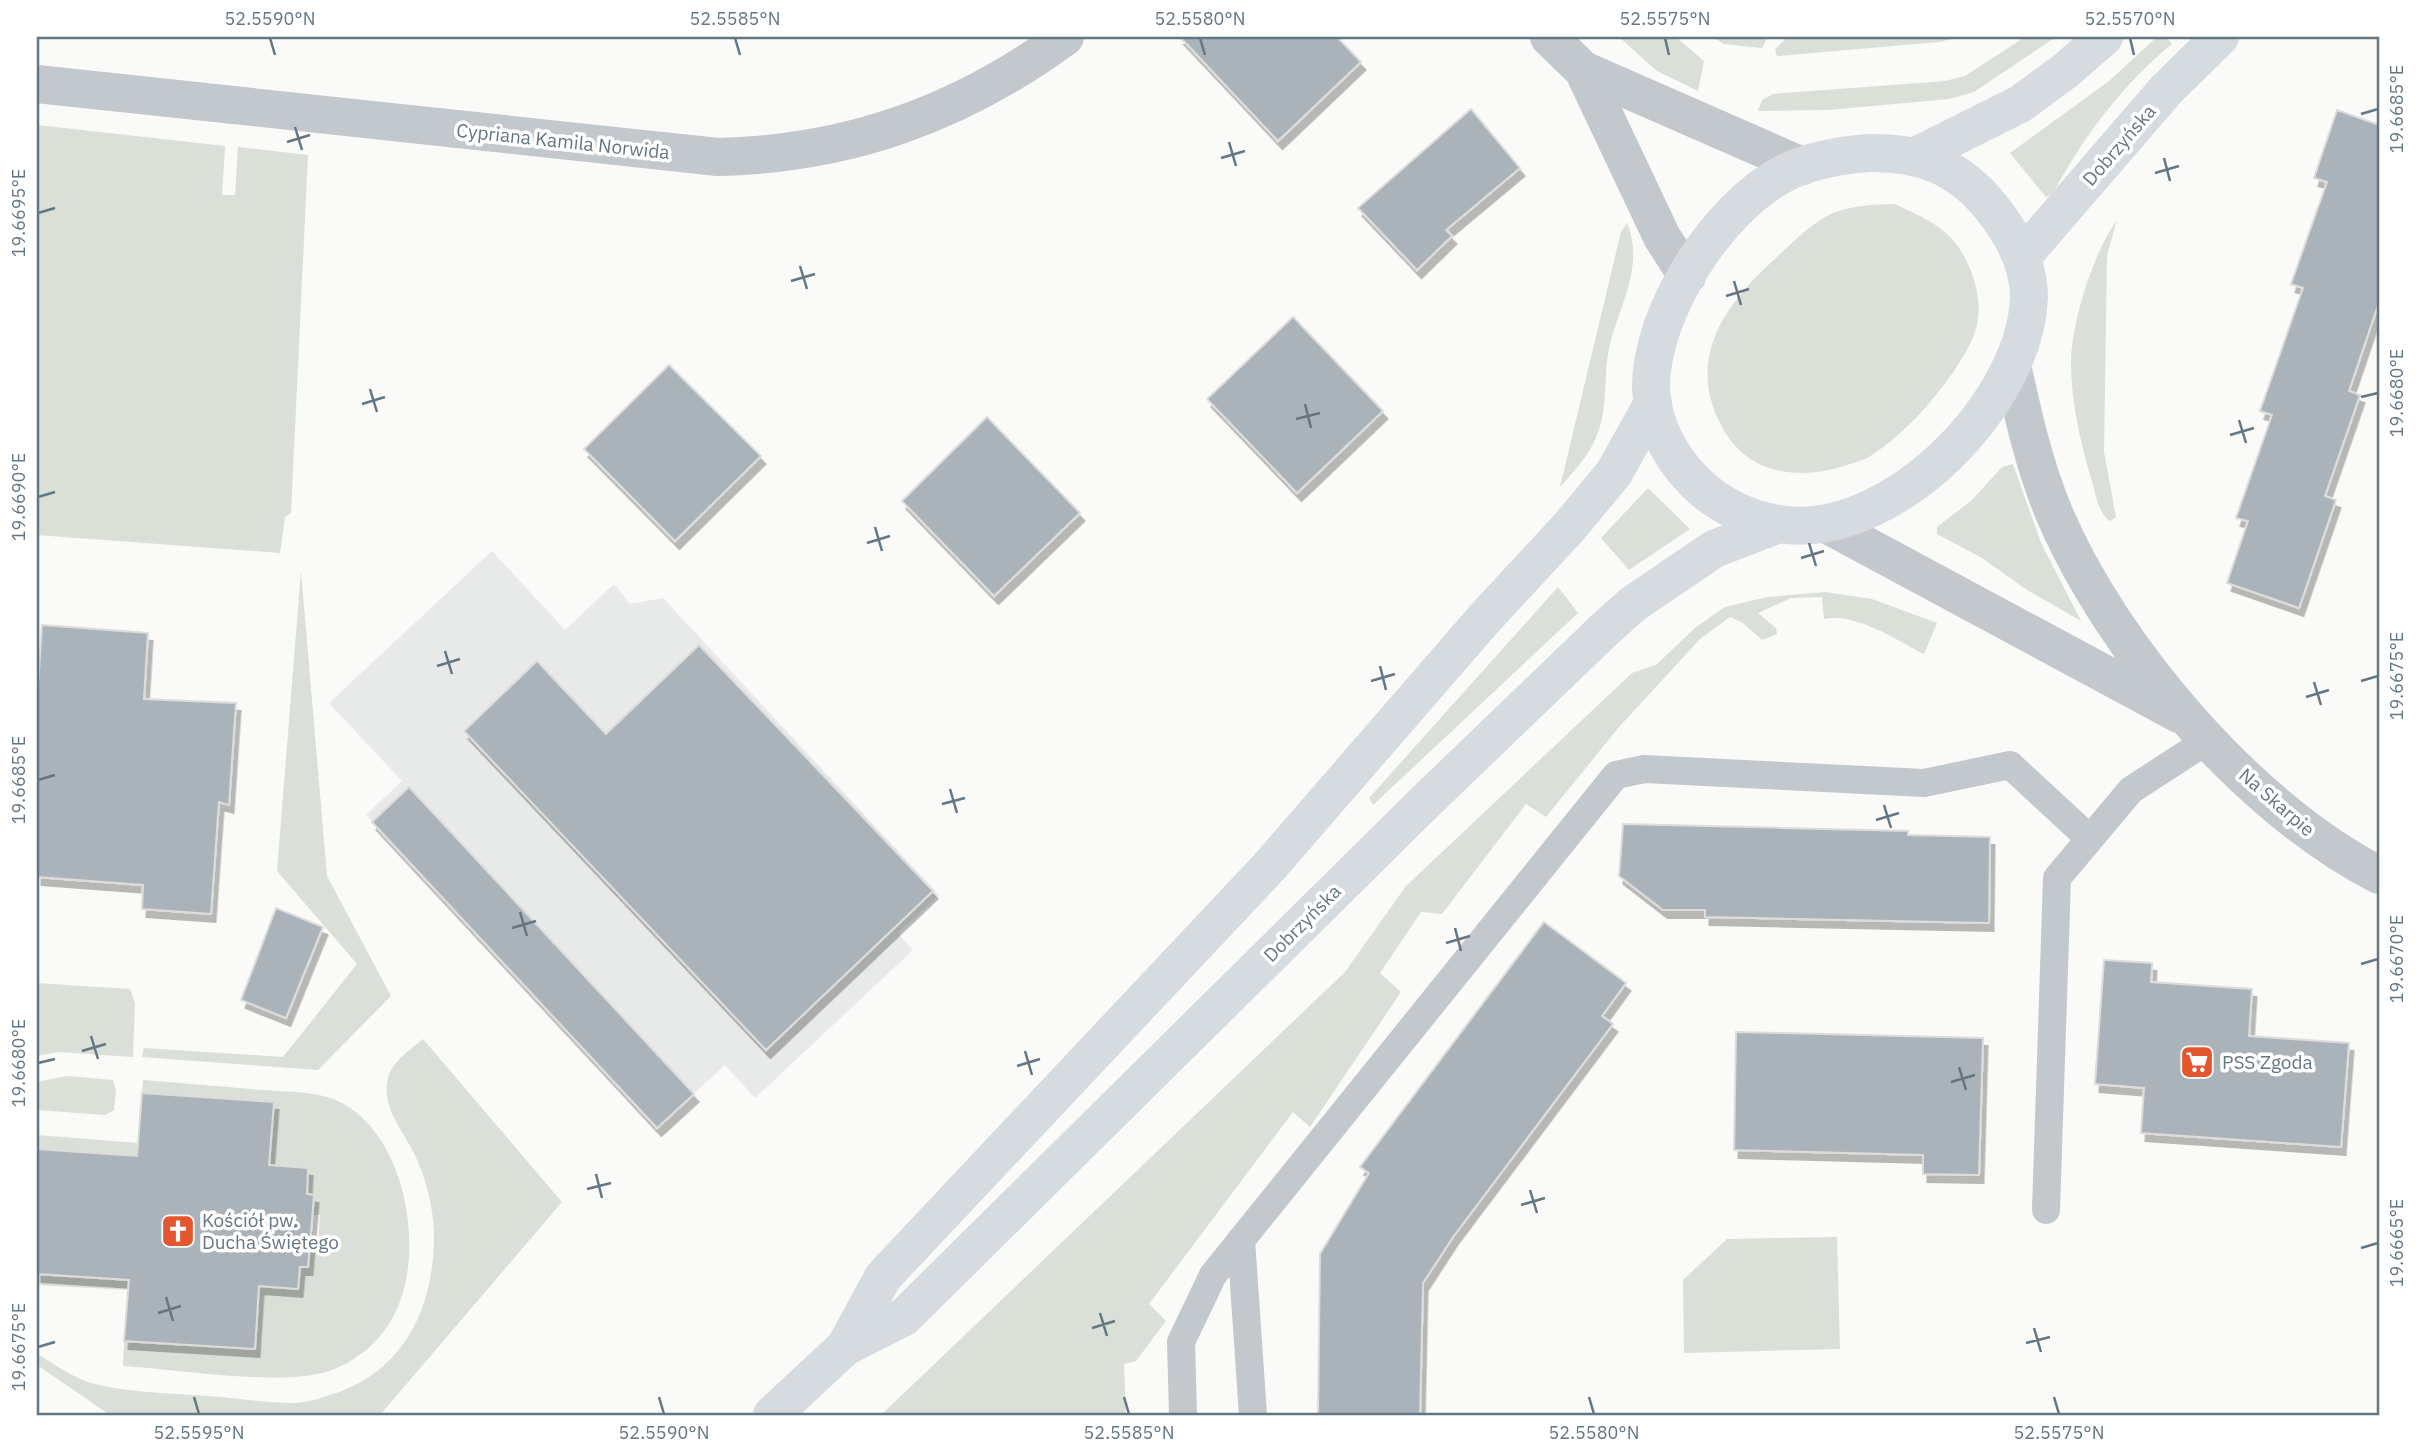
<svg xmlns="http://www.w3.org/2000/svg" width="2416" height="1452" font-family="'IBM Plex Sans',sans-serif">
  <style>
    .built { fill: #e8e9e9 }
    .green { fill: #dadfd7 }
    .building { fill: #aab3b9; stroke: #dcdcda; stroke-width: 2; filter: url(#shadow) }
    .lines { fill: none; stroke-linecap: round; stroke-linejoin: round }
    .service { stroke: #c3c8cc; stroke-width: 28 }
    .minor { stroke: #c3c8cc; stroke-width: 38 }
    .tertiary { stroke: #c3c8cc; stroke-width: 38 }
    .secondary { stroke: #d6dbdf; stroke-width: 38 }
    .ticks { fill: none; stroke: #657683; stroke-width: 2.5 }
    .labels { text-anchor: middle; stroke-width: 7; stroke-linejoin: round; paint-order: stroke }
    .street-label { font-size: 19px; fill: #657683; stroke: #fff }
    .poi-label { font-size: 19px; fill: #657683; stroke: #fff; text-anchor: start }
    .neatline { fill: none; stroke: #657683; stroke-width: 2.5 }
    .ticks-label { font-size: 18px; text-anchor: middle; fill: #657683 }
  </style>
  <defs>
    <filter id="shadow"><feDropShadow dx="4.5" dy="8" stdDeviation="0" flood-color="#0004"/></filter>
  </defs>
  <rect width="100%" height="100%" fill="#fafaf8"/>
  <path class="built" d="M492 551 565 630 614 584 630 604 663 598 939 895 898 933 913 950 755 1098 725 1065 657 1128 366 815 402 781 329 703Z"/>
  <path class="green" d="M1619 37H1676L1704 61 1698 91 1657 71Z
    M1714 37H1768L1762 48 1723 44Z
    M1787 37H1960L1939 42 1777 56 1775 50Z
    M2025 37H2056L1974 92 1949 99 1828 110 1758 111 1762 100 1773 94 1945 81 1965 76Z
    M2157 37H2166L2172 44C2122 85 2084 136 2053 193L2046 197 2010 153 2109 81Z
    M37 125 225 146 222 195H235L238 147 308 155 291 513 285 517 280 553 37 535Z
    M1894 204C1918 215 1944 225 1959 248 1972 267 1981 295 1978 318 1976 338 1964 355 1954 371 1931 404 1903 435 1869 457 1862 461 1852 463 1844 466 1796 481 1746 474 1721 425 1685 356 1727 302 1778 256 1793 242 1809 226 1827 216 1848 205 1872 205 1894 204Z
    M2117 220 2107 255 2104 452 2116 517 2110 521C2098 514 2095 491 2091 478 2080 441 2071 401 2071 362 2072 320 2093 254 2117 220Z
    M1627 223C1646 268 1616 310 1608 354 1603 386 1609 413 1593 444 1585 460 1572 473 1560 487L1621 232Z
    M2013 464 2041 543 2081 621 2027 590 1982 558 1937 534V527L1972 500 2002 467Z
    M1648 488 1690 529 1629 570 1601 538Z
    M301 571 327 876 391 996 318 1070 142 1057 144 1048 283 1057 357 964 277 871Z
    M1558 587 1578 613 1373 805 1369 798Z
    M1825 592 1872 599 1937 623 1924 654C1897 640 1855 612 1824 619L1822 597 1791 598 1758 613 1776 628 1777 634 1762 640 1743 623 1730 617 1700 639 1619 727 1546 817 1526 804 1442 914 1421 912 1380 973 1401 992 1310 1127 1293 1112 1149 1304 1166 1321 1136 1361 1124 1364 1126 1415H881L1345 972 1406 886 1632 673 1656 665 1696 627 1725 607 1767 597Z
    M37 983 130 989 135 1003 133 1057 58 1052 37 1056Z
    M423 1039 562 1202 380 1415H110L37 1365V1354C53 1363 70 1376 88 1382 126 1393 169 1393 208 1396 236 1398 265 1403 293 1403 308 1403 324 1397 339 1392 408 1367 435 1302 434 1232 433 1206 426 1179 415 1155 404 1132 383 1110 387 1083 389 1063 409 1051 423 1039Z
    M67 1076 113 1080 116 1090 114 1110 105 1115 37 1110V1082Z
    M143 1080C183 1083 224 1087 264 1090 290 1092 319 1091 342 1103 406 1137 426 1252 395 1313 382 1340 358 1361 329 1371 282 1387 176 1369 123 1366L124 1341 255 1349 259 1286 298 1289 300 1267H308L309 1247H318L320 1215H312L314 1195 307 1194 308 1169 269 1165 273 1103 142 1093Z
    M37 1135 138 1143 137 1156 37 1149Z
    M1837 1237 1840 1349 1684 1353 1683 1280 1727 1239Z
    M37 1274 129 1280V1290L37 1285Z"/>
  <path class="building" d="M1180 37H1337L1361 62 1278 141Z
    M1471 109 1520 168 1446 230 1452 236 1417 270 1358 208Z
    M2337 110 2379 125V302L2349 391 2360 395 2325 496 2336 500 2299 608 2227 583 2248 521 2236 518 2272 415 2260 411 2303 288 2291 284 2327 182 2314 178Z
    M1293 317 1383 411 1297 493 1207 399Z
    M669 365 761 456 675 541 584 449Z
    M987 417 1080 513 994 596 902 501Z
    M42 625 148 633 144 699 236 703 229 805 219 802 211 914 142 909 143 885 37 877V701Z
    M699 645 933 891 766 1050 464 731 537 661 606 734Z
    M409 787 694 1094 657 1128 372 822Z
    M1623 824 1908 831V835L1990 837 1989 923 1705 917V910H1663L1619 876Z
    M276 908 323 927 286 1018 241 1000Z
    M1544 922 1626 983 1602 1016 1613 1024 1453 1237 1423 1283 1420 1415H1318L1320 1254 1369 1173 1360 1167Z
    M2104 960 2152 963 2151 982 2252 989 2249 1036 2349 1043 2341 1147 2141 1133 2144 1088 2095 1084Z
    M1736 1032 1983 1038 1979 1175 1923 1174V1155L1734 1150Z
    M142 1093 274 1102 269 1165 308 1168 307 1194 314 1195 308 1267H300L298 1289 259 1286 255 1349 124 1341 129 1280 37 1274V1149L137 1156Z"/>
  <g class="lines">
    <path class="service" d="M2046 1210 2057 878 2131 790 2208 740
      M1241 1240 1253 1415
      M1183 1415 1181 1342 1213 1275 1616 775 1644 769 1924 783 2010 765 2089 838"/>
    <path class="minor" d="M37 84 718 157C848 154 960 114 1065 37
      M2012 365C2023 415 2034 465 2054 513 2111 648 2249 809 2379 875
      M1826 524 2179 714"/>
    <path class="tertiary" d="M1549 37 1583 70 1662 237 1687 276
      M1583 70 1802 166"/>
    <path class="secondary" d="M1869 153C1921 152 1959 167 1991 207 2012 233 2029 263 2029 297 2026 402 1895 536 1787 525 1753 522 1718 506 1694 481 1670 457 1652 423 1651 388 1650 313 1718 207 1785 173 1809 161 1842 155 1869 153Z
      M1916 156 2020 104 2065 71 2104 37
      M2022 257 2166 90 2220 37
      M845 1347 883 1277 1268 868 1484 619 1570 526 1614 473 1653 403
      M772 1415 845 1347 904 1317 1425 802 1605 629 1633 604 1714 549 1779 524"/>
  </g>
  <path class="ticks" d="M270 38 275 55M735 38 740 55M1200 38 1205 55M1665 38 1669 55M2130 38 2134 55M2361 114 2378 109M295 127 302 150M287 142 310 135M1229 142 1236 166M1221 158 1245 151M2164 158 2170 181M2155 173 2179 166M38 213 55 208M800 266 807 289M791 281 815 274M1734 281 1741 305M1726 296 1749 289M370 389 377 412M2361 397 2378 393M362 404 385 397M1305 404 1311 428M1296 419 1320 413M2239 420 2246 443M2230 435 2254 428M38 497 55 492M875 527 882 551M867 543 890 536M1809 543 1816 566M1801 558 1824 551M445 651 452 674M437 666 460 659M1380 666 1386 690M1371 681 1395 674M2361 681 2378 676M2314 682 2321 705M2306 697 2329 690M38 780 55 775M950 789 957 813M942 804 965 798M1884 805 1891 828M1876 820 1899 813M520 912 527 936M512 928 536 921M1455 928 1461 951M1446 943 1470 936M2361 964 2378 959M91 1036 98 1059M82 1051 106 1044M1025 1051 1032 1075M38 1063 55 1059M1017 1066 1040 1059M1959 1067 1966 1090M1951 1082 1975 1075M596 1174 602 1198M587 1189 611 1183M1530 1190 1537 1213M1521 1205 1545 1198M2361 1248 2378 1243M166 1297 173 1321M158 1313 181 1306M1100 1313 1107 1336M1092 1328 1115 1321M2034 1328 2041 1352M2026 1343 2050 1337M38 1347 55 1342M194 1397 199 1414M659 1397 664 1414M1124 1397 1129 1414M1589 1397 1594 1414M2054 1397 2059 1414"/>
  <defs>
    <g id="supermarket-square" transform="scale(1.75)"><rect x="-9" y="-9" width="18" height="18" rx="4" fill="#e4572e" stroke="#fff"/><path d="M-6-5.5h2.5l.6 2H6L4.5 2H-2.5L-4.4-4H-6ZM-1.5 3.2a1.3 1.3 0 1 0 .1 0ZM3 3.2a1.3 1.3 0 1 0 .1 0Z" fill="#fff"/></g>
    <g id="church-square" transform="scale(1.75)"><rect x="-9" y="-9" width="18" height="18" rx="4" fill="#e4572e" stroke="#fff"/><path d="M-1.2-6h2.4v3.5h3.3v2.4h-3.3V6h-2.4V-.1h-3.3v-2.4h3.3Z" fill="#fff"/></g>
  </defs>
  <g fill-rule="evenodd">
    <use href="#supermarket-square" x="2197" y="1062"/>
    <use href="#church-square" x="178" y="1231"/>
  </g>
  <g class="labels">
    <g class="street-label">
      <text transform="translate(563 141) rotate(6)" y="7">Cypriana Kamila Norwida</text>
      <text transform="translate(2119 145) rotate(-49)" y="7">Dobrzyńska</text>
      <text transform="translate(2277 802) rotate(41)" y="7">Na Skarpie</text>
      <text transform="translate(1302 923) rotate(-45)" y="7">Dobrzyńska</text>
    </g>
    <g class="poi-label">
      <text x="2222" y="1069">PSS Zgoda</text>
      <text x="202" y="1227">Kościół pw.<tspan x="202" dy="22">Ducha Świętego</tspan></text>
    </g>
  </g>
  <rect width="2416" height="1452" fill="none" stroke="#ffffff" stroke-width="77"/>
  <rect x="38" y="38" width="2340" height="1376" class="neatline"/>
  <g class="ticks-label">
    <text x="270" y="25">52.5590°N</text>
    <text x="735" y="25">52.5585°N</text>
    <text x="1200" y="25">52.5580°N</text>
    <text x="1665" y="25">52.5575°N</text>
    <text x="2130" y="25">52.5570°N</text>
    <text transform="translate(2397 109) rotate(-90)" y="6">19.6685°E</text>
    <text transform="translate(19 213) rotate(-90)" y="6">19.6695°E</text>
    <text transform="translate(2397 393) rotate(-90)" y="6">19.6680°E</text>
    <text transform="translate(19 497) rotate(-90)" y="6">19.6690°E</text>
    <text transform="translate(2397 676) rotate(-90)" y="6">19.6675°E</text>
    <text transform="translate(19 780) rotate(-90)" y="6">19.6685°E</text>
    <text transform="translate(2397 959) rotate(-90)" y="6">19.6670°E</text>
    <text transform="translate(19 1063) rotate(-90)" y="6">19.6680°E</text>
    <text transform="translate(2397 1243) rotate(-90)" y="6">19.6665°E</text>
    <text transform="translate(19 1347) rotate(-90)" y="6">19.6675°E</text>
    <text x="199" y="1439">52.5595°N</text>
    <text x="664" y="1439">52.5590°N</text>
    <text x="1129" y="1439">52.5585°N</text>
    <text x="1594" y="1439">52.5580°N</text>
    <text x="2059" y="1439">52.5575°N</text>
  </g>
</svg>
